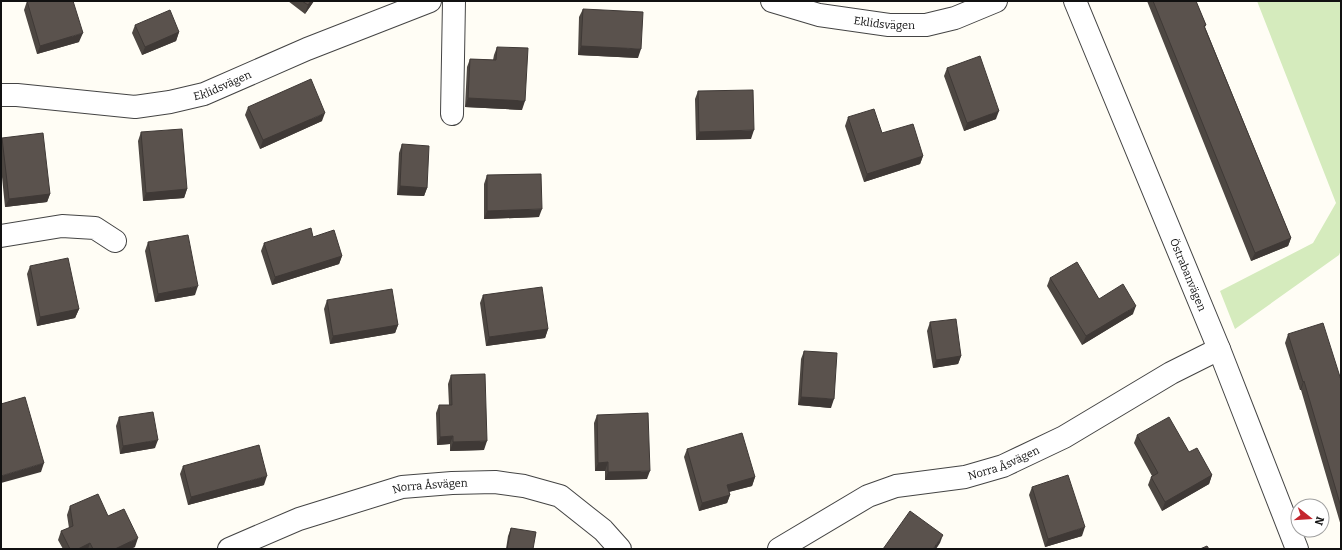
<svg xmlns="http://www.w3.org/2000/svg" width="1342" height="550" font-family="Bitter,serif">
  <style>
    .green { fill: #d5ebbd }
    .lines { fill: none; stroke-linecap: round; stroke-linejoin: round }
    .street-casing { stroke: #444; stroke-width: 24 }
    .street { stroke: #fff; stroke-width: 22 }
    .wall { fill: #4d4742 }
    .shaded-wall { fill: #3f3936 }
    .building { fill: #5a524d; stroke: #3f3936 }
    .labels { text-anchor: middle; stroke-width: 4; stroke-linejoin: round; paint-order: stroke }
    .street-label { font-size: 11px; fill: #111; stroke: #fff }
  </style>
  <rect width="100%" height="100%" fill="#fffdf5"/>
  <path class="green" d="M1257 1H1341V250L1339 255 1235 329 1220 291 1313 243 1336 203Z"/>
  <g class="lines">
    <g class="street-casing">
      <g id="street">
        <path id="s1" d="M772 1 819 15 889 25H926L955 18 996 1"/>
        <path id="s2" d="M1075 1 1219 349 1297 549"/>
        <path id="s3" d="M1 95H17L135 107 170 102 204 94 307 49 430 1"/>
        <path d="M452 114 454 1"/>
        <path d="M1 236 62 226 95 228 115 241"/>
        <path id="s4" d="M229 549 299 519 402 487 452 483 495 482 524 486 560 496 603 530 620 549"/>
        <path id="s5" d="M779 549 868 496 896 486 965 477 1003 466 1064 437 1171 373 1219 349"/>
      </g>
    </g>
    <use href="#street" class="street"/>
  </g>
  <path class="wall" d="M27 1 79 42 37 54 24 10Z
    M288 1H314L305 14Z
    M1147 1H1196L1206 25 1205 27 1291 238 1288 246 1251 261Z
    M583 9 638 58 578 55 579 17Z
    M135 25 179 32 176 41 142 55 132 33Z
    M497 47 522 110 465 107 467 67 470 59 493 60 494 55Z
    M947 68 996 119 964 131 944 76Z
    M698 91 751 139 696 140 695 99Z
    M248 107 322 121 260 149 245 115Z
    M848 117 923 156 920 164 864 182 845 126Z
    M141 132 187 189 184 198 143 201 138 141Z
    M2 138 50 194 47 202 5 207 1 167V140Z
    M402 144 427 188 424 196 397 195 399 153Z
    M487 175 539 217 484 219V184Z
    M313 237 342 256 339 264 272 285 261 251 264 243Z
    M148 242 195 295 155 302 145 251Z
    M30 266 79 309 75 318 37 326 27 274Z
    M1050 278 1099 299 1133 314 1082 345 1047 286Z
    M483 295 548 329 545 338 486 346 480 303Z
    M327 300 398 325 395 333 330 344 324 309Z
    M930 322 961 356 958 364 933 368 927 331Z
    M1288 334 1341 380V526L1301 390H1300L1285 343Z
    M804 351 831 408 798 405 801 359Z
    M451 375 484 450 450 451V444L437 445 436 413 439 405H449L448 384Z
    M597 415 647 479 605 480V471H595L594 423Z
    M119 417 155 448 120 454 116 426Z
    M1137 435 1189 452 1212 475 1209 484 1162 511 1148 485 1151 477 1152 476 1134 443Z
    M687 449 755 477 752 486 729 492 730 495 727 503 699 511 684 457Z
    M183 466 264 485 188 505 180 474Z
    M1032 487 1082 536 1045 547 1029 495Z
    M70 506 108 516 135 547 130 549H63L58 540 61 531 69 528 67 515Z
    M511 528 533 549H506L508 536Z"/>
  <path class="shaded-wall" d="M311 1H314L305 14 308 5Z
    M179 32 176 41 142 55 145 47Z
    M83 33 79 42 37 54 40 46Z
    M581 46 641 49 638 58 578 55Z
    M468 98 525 101 522 110 465 107Z
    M999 111 996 119 964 131 967 123Z
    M325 113 322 121 260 149 263 140Z
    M754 130 751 139 696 140 699 132Z
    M923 156 920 164 864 182 867 174Z
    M400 186 427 188 424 196 397 195Z
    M187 189 184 198 143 201 146 193Z
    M50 194 47 202 5 207 9 199Z
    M542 209 539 217 484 219 487 211Z
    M1291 238 1288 246 1251 261 1255 253Z
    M342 256 339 264 272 285 275 277Z
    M198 286 195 295 155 302 158 294Z
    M1136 306 1133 314 1082 345 1086 336Z
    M79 309 75 318 37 326 40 317Z
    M398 325 395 333 330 344 333 336Z
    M548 329 545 338 486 346 489 337Z
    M961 356 958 364 933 368 936 360Z
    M1304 381 1301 390H1300L1303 382Z
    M801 397 834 399 831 408 798 405Z
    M453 436 450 444 437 445 440 437Z
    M158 440 155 448 120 454 123 446Z
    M487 441 484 450 450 451 453 442Z
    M608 462 605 471H595L598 463Z
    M44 463 41 472 1 483V476Z
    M650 471 647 479 605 480 608 472Z
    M1212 475 1209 484 1162 511 1165 502Z
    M267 476 264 485 188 505 191 497Z
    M755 477 752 486 724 493 727 485Z
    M730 495 727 503 699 511 702 503Z
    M1085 527 1082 536 1045 547 1048 539Z
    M943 535 940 543 936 549H933Z
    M138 538 135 547 130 549H115Z
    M90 543 88 549H78Z"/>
  <path class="building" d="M27 1H73L83 33 40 46Z
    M302 1H311L308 5Z
    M1153 1H1196L1206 25 1204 26 1291 238 1255 253Z
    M583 9 643 12 641 49 581 46Z
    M170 10 179 32 145 47 135 25Z
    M497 47 528 48 525 101 468 98 470 59 496 60Z
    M980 56 999 111 967 123 947 68Z
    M311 79 325 113 263 140 248 107Z
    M753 90 754 130 699 132 698 91Z
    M874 109 882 133 913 124 923 156 867 174 848 117Z
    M182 129 187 189 146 193 141 132Z
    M43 133 50 194 9 199 2 138Z
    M402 144 429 146 427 188 400 186Z
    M541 174 542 209 487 211V175Z
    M311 228 313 237 334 230 342 256 275 277 264 243Z
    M188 235 198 286 158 294 148 242Z
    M68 258 79 309 40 317 30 266Z
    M1077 262 1099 299 1123 284 1136 306 1086 336 1050 278Z
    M542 287 548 329 489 337 483 295Z
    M392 289 398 325 333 336 327 300Z
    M956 319 961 356 936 360 930 322Z
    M1323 323 1341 380V507L1304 381 1303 382 1288 334Z
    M804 351 837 353 834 399 801 397Z
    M485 374 487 441 453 442V436L440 437 439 405H452L451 375Z
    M25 397 44 463 1 476V404Z
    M153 412 158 440 123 446 119 417Z
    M648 413 650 471 608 472V462L598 463 597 415Z
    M1169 417 1189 452 1197 448 1212 475 1165 502 1151 477 1158 473 1137 435Z
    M742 433 755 477 727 485 730 495 702 503 687 449Z
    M259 445 267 476 191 497 183 466Z
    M1068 475 1085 527 1048 539 1032 487Z
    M98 494 108 516 124 509 138 538 115 549H93L90 543 78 549H70L61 531 73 526 70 506Z
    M910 511 943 535 933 549H883Z
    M511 528 536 532 533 549H507Z
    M1207 546 1209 549H1200Z"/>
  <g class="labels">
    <g class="street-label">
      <text dy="4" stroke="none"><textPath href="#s1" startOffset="115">Eklidsvägen</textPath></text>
      <text dy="4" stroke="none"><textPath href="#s3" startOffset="225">Eklidsvägen</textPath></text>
      <text dy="4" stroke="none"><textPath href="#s2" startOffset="296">Östrabanvägen</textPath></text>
      <text dy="4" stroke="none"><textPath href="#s5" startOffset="244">Norra Åsvägen</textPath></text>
      <text dy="4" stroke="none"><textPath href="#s4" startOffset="212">Norra Åsvägen</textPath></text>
    </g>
  </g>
  <rect width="1342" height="550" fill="none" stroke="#111111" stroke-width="4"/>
  <g transform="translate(1310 518) rotate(107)"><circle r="19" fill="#ffffff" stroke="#a0a0a0"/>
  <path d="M0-3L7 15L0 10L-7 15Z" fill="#c4262e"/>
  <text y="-6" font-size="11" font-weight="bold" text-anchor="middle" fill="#111111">N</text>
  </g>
</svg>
